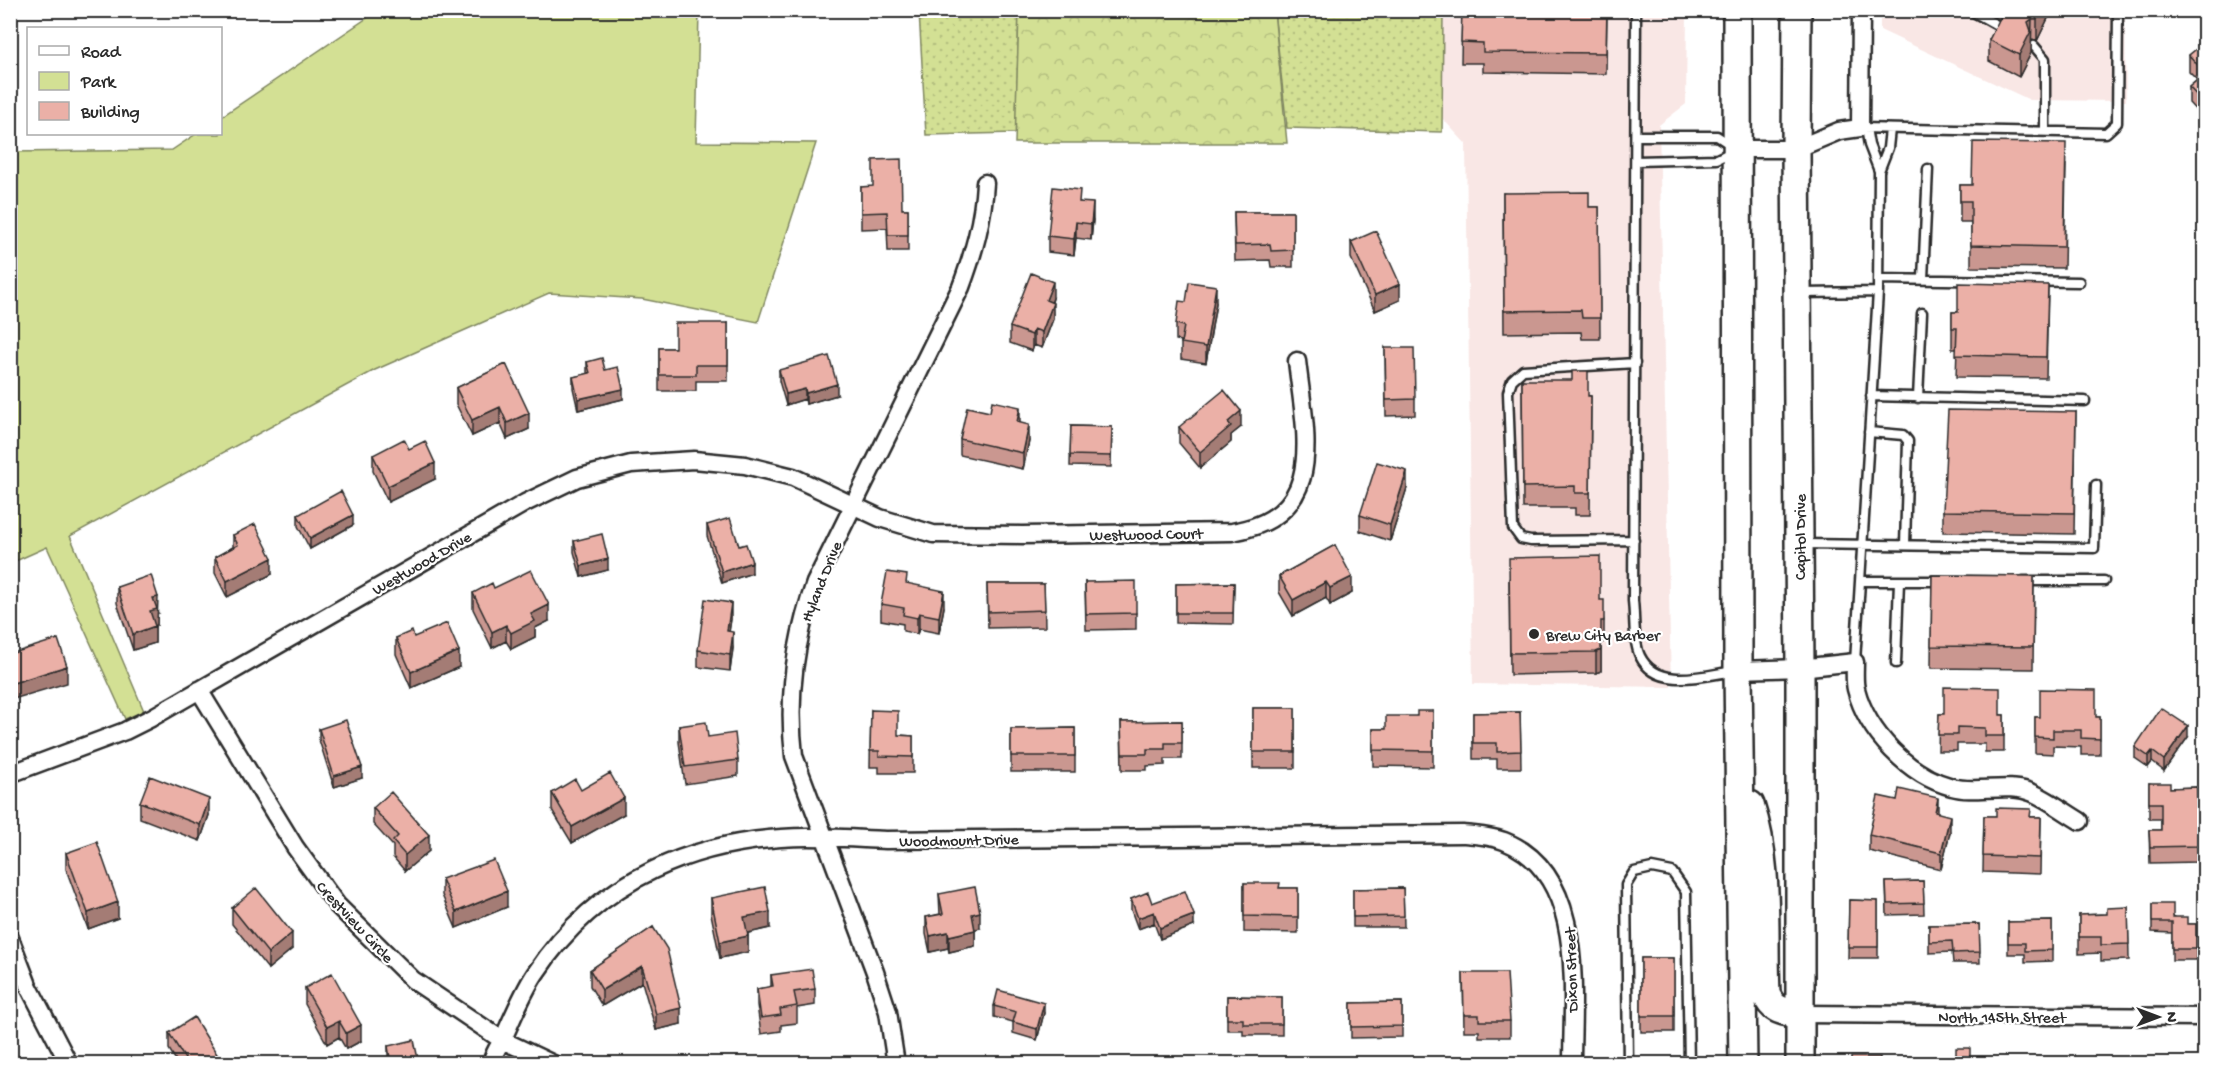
<svg xmlns="http://www.w3.org/2000/svg" width="2215" height="1074" font-family="'Gochi Hand',sans-serif">
  <style>
    .built { fill: #f9e7e5 }
    .grass { fill: url(#grass-dots); stroke: #7f8660; stroke-width: 1.5 }
    .forest { fill: url(#forest-crowns); stroke: #7f8660; stroke-width: 1.5 }
    .park { fill: #d3e094; stroke: #7f8660; stroke-width: 1.5 }
    .lines { fill: none; stroke-linecap: round; stroke-linejoin: round }
    .service-casing { stroke: #2b2b2b; stroke-width: 13 }
    .minor-casing { stroke: #2b2b2b; stroke-width: 21 }
    .primary-casing { stroke: #2b2b2b; stroke-width: 32 }
    .service { stroke: #fff; stroke-width: 8 }
    .minor { stroke: #fff; stroke-width: 16 }
    .primary { stroke: #fff; stroke-width: 27 }
    .wall { fill: #ca9790; stroke: #2b2b2b; stroke-width: 1.5 }
    .shaded-wall { fill: #a47b75; stroke: #2b2b2b; stroke-width: 1.5 }
    .building { fill: #ebb0a7; stroke: #2b2b2b; stroke-width: 1.5 }
    .poi-dot { fill: #2b2b2b; stroke: #fff; stroke-width: 2 }
    .labels { text-anchor: middle; stroke-width: 4.5; stroke-linejoin: round; paint-order: stroke }
    .street-label { font-size: 16px; fill: #2b2b2b; stroke: #fff }
    .poi-label { font-size: 16px; fill: #2b2b2b; stroke: #fff; text-anchor: start }
  </style>
  <defs>
    <pattern id="grass-dots" width="8" height="8" patternUnits="userSpaceOnUse" patternTransform="scale(1.5)"><rect width="8" height="8" fill="#d3e094"/><path d="M2 2h.1M6 6h.1" fill="none" stroke="#b5c080" stroke-width="1.8" stroke-linecap="round"/></pattern>
    <pattern id="forest-crowns" width="20" height="18" patternUnits="userSpaceOnUse" patternTransform="scale(1.5)"><rect width="20" height="18" fill="#d3e094"/><path d="M2 6a3 3 0 1 1 6 0M12 15a3 3 0 1 1 6 0" fill="none" stroke="#b5c080"/></pattern>
  </defs>
  <rect width="100%" height="100%" fill="#fff"/>
  <filter id="ink" filterUnits="userSpaceOnUse"><feTurbulence type="fractalNoise" baseFrequency=".0167" numOctaves="2"/><feDisplacementMap in="SourceGraphic" scale="12" xChannelSelector="R" yChannelSelector="G"/><feConvolveMatrix kernelMatrix="1 2 1 2 8 2 1 2 1" color-interpolation-filters="sRGB"/></filter>
  <g filter="url(#ink)">
    <path class="built" d="M1443 11H1687L1686 104 1659 125 1671 687 1473 684 1466 144 1442 118Z
      M1880 11H2125L2126 101 2030 100 1880 30Z"/>
    <path class="grass" d="M919 11H1019L1016 133 926 135Z
      M1274 11H1443L1442 132 1287 128Z"/>
    <path class="forest" d="M1019 11H1274L1287 143H1015Z"/>
    <path class="park" d="M379 10 699 11 696 142 816 143 758 322 642 299 549 293 375 370 70 536 144 711 125 719 47 547 11 563V152L172 150 196 134H220L221 117Z"/>
    <g class="lines">
      <g class="service-casing">
        <path id="service" d="M1636 10 1633 601C1635 617 1633 642 1640 656 1657 691 1705 675 1734 671
          M1970 10 2004 29
          M2034 46 2045 59V131
          M1860 128 2106 133 2117 123 2118 10
          M1866 128 1869 145 1879 171 1888 148 1890 129
          M1636 136H1717L1737 149 1717 159 1636 161
          M1878 279 2079 282
          M1923 279 1928 169
          M1801 293 1878 292
          M1871 396 2085 401
          M1918 398 1922 313
          M1869 432 1903 435 1908 441 1905 545
          M1634 540 1531 541 1521 539 1513 528 1508 392 1512 380 1523 370 1635 363
          M1803 544 2094 548 2096 485
          M1860 581H1941
          M2023 581H2104
          M1855 662 1878 292 1879 171
          M1896 663 1899 581
          M1628 1064 1626 885 1634 872 1652 868 1672 872 1686 892 1689 1064"/>
      </g>
      <g class="minor-casing">
        <path id="minor" d="M1737 149H1796L1839 131 1860 128 1861 10
          M1738 670 1800 668 1855 662C1855 671 1854 681 1856 689 1867 732 1909 776 1952 787 1976 794 2008 782 2033 793 2049 800 2065 812 2080 821
          M199 690 295 847 337 905 413 980 502 1040 553 1064
          M10 774 125 731 151 718 525 503 577 478 631 464 694 460 745 465 793 477 880 518 933 534 1022 535 1232 532C1329 516 1305 433 1297 361
          M10 938 28 985 69 1064
          M1799 1014 2204 1017
          M491 1064C493 1054 498 1047 503 1039 513 1017 522 994 535 974 598 878 697 838 808 837 834 837 860 839 886 840L1463 834C1476 835 1491 836 1504 841 1587 874 1572 991 1572 1064
          M896 1064 888 1012 875 972 794 756C787 695 795 640 815 583L961 287C974 252 983 220 985 183"/>
      </g>
      <g class="primary-casing">
        <path id="primary" d="M1737 10 1738 670 1743 1064
          M1797 10 1796 149 1800 668V1064
          M1750 805C1770 866 1763 931 1766 994 1773 1011 1782 1011 1799 1014"/>
      </g>
      <use href="#service" class="service"/>
      <use href="#minor" class="minor"/>
      <use href="#primary" class="primary"/>
    </g>
    <path class="wall" d="M1462 10H1607L1606 74 1483 72V63H1461Z
      M2007 10H2052L2037 41 2032 40 2031 41V53L2019 77 1989 61V40Z
      M2165 10H2188V13Z
      M2205 42V120L2189 103V87L2197 80 2189 72V55Z
      M2066 165 2064 268 1971 267V222H1960V185H1972Z
      M861 187 902 209H908V251H888L887 228 861 229Z
      M1503 193 1589 207H1599L1600 339H1582L1581 332 1504 333Z
      M1080 202 1093 220 1091 240 1076 238 1074 255 1048 252V236Z
      M1234 212H1293V267H1271L1270 260 1235 261Z
      M1351 242 1400 300 1375 311 1351 258Z
      M2048 285 2046 378 1956 377 1957 349H1952V312H1958Z
      M1053 298 1052 302 1053 319 1042 348 1034 345 1032 351 1010 343V327Z
      M1216 303 1206 363 1181 359V341L1176 340V324Z
      M728 323V381H696V391H659V348H675Z
      M1385 348 1415 399V415L1386 416Z
      M587 362 605 370 623 399 578 410 573 388V377L587 374Z
      M506 364 529 429 507 439 500 423 472 436 456 404V388Z
      M779 370 837 395 806 404 805 399 786 405 779 381Z
      M1522 380 1591 396 1590 515H1575V508H1523Z
      M2076 412 2074 534 1943 532V511Z
      M1020 423 1029 441 1023 469 960 455V439Z
      M1071 426 1112 427 1111 467 1070 466Z
      M1179 427H1241L1231 435V442L1200 468 1179 443Z
      M373 455 435 479 388 502 373 471Z
      M1407 488 1390 541 1360 531V515Z
      M298 515 353 525 310 549 298 526Z
      M707 525 739 546 752 573 722 583 707 536Z
      M233 535 272 574 227 597 215 573V557L233 547Z
      M574 541 608 570 581 577 574 552Z
      M1335 545 1352 593 1330 605 1326 598 1293 616 1279 592V576Z
      M1932 575 2034 576 2033 669 1931 668Z
      M1509 579 1600 600 1604 621V642L1601 643V671L1596 673 1510 675Z
      M1085 582 1136 613V629L1086 630Z
      M1234 583 1233 624 1176 623V584Z
      M907 584 944 607 939 633 919 629 917 634 903 631V624L881 620V604Z
      M987 584H1044L1045 627 988 628Z
      M117 587 158 613H157V625H155V643L133 650 117 603Z
      M494 588 549 621 535 628V637L511 649 506 641 492 648 473 609V593Z
      M731 619 729 631 733 648 730 671 698 667V650Z
      M414 637 459 667 411 688 396 654V638Z
      M1253 708H1295V768H1253Z
      M871 710 898 735 913 736V773H879V767H870Z
      M1433 711V767L1373 766V729H1386L1417 716Z
      M1520 712 1521 768H1497V759H1473V713Z
      M1939 714 2004 715V752H1985V744H1957V751H1938Z
      M2035 717H2100V755H2081V747L2053 746V754L2035 753Z
      M1182 721V759H1165V765L1147 766V770H1122L1121 722Z
      M679 726 708 737 738 760V776L685 784 679 742Z
      M1075 728V772H1011V729Z
      M319 729 362 778 334 787 319 740Z
      M2188 737 2164 771 2152 762 2148 767 2135 758V747Z
      M2149 783 2170 788 2197 787 2198 862 2150 863 2149 830H2161V819H2149Z
      M581 790 624 814 572 843 552 810V793Z
      M140 802 209 815 200 841 140 818Z
      M373 808 429 851 405 871 393 857V846L373 824Z
      M1938 813 1950 832 1941 869 1869 851V835Z
      M1984 816 2041 817 2040 874 1983 872Z
      M66 853 118 918 88 929 66 869Z
      M442 879 507 907 456 928 442 895Z
      M1923 881 1924 914 1887 915 1886 882Z
      M1244 883 1280 888H1298V933L1244 932Z
      M1403 888 1404 927H1353V889Z
      M939 894 980 928 975 929V946L949 952 948 948 930 952 926 934V917L940 914Z
      M711 898 770 928 748 933V952L720 958 711 914Z
      M1131 899 1152 903 1194 926 1160 939 1154 923 1138 929 1131 910Z
      M1849 900 1878 901V958H1848Z
      M2152 904 2187 924H2196V960H2172V933L2152 932Z
      M2128 907 2129 960 2101 961V953L2079 954V915L2107 914Z
      M232 908 292 949 268 969 232 924Z
      M2052 921V961L2025 962V954H2008V922Z
      M1979 924 1980 963H1953L1952 952 1929 953V925Z
      M653 927 681 1024 656 1030 642 982 602 1006 590 986V970Z
      M1641 958H1674V1032H1641Z
      M1463 973 1510 1021V1037H1479V1031H1464Z
      M771 975 815 989V1005L797 1008V1023L781 1025V1031L761 1034 757 1005V989L771 987Z
      M305 988 361 1041 346 1049 339 1037 327 1044 305 1004Z
      M1227 996 1282 997V1035H1243V1030H1227Z
      M1402 1002V1037L1351 1038V1003Z
      M994 1006 1044 1013 1037 1040 1013 1033V1022L994 1017Z
      M169 1033 223 1064H178L169 1049Z
      M388 1046 419 1064H388Z"/>
    <path class="shaded-wall" d="M2042 10H2052L2037 41V19Z
      M2032 19 2031 53 2019 77V55L2028 22Z
      M1093 203V220L1091 240V224Z
      M1076 222V238L1074 255V239Z
      M1053 282V298L1046 316V300Z
      M1400 284V300L1375 311V295Z
      M1216 286V303L1206 363V347Z
      M1053 303V319L1042 348V332Z
      M1034 329V345L1032 351V335Z
      M837 384V395L806 404V393Z
      M623 389V399L578 410V399Z
      M805 389V399L786 405V394Z
      M500 407V423L472 436V420Z
      M1020 407V423L1017 422Z
      M1241 411V427L1231 435V442L1200 468V452L1228 422Z
      M529 413V429L507 439V423Z
      M1029 425V441L1023 469V453Z
      M435 463V479L388 502V486Z
      M1407 471V488L1390 541V525Z
      M353 515V525L310 549V538Z
      M272 558V574L227 597V581Z
      M608 559V570L581 577V566Z
      M752 562V573L722 583V572Z
      M1352 577V593L1330 605V588Z
      M1326 582V598L1293 616V600Z
      M944 591V607L939 633V617Z
      M158 597 157 625 150 627V611L153 598Z
      M731 603V619L727 647V631Z
      M549 605V621L535 628V637L511 649V633L531 614Z
      M919 613V629L917 634V618Z
      M506 625V641L492 648V632Z
      M155 626V643L133 650V634Z
      M733 632V648L730 671V655Z
      M1601 650V671L1596 673V652Z
      M459 651V667L411 688V672Z
      M67 666V683L10 700V684Z
      M2188 726V737L2164 771V760Z
      M2152 751V762L2148 767V756Z
      M362 767V778L334 787V776Z
      M624 798V814L572 843V827Z
      M1938 798V814L1935 812Z
      M209 799V815L200 841V825Z
      M1950 816V832L1941 869V853Z
      M429 835V851L405 871V855Z
      M507 891V907L456 928V912Z
      M118 902V918L88 929V913Z
      M770 912V928L744 934V917Z
      M980 912V928L972 930V914Z
      M1154 912V923L1138 929V918Z
      M1194 915V926L1160 939V928Z
      M975 930V946L949 952V936Z
      M948 932V948L930 952V936Z
      M292 933V949L268 969V953Z
      M748 936V952L720 958V942Z
      M642 966V982L602 1006V990Z
      M1044 1003V1013L1037 1040V1029Z
      M681 1008V1024L656 1030V1014Z
      M339 1021V1037L327 1044V1027Z
      M361 1025V1041L346 1049V1033Z"/>
    <path class="building" d="M1462 10H1607L1606 53 1483 52V43L1461 42Z
      M2009 10H2042L2037 19H2032L2028 22 2031 31 2019 55 1989 40 2002 14Z
      M2205 42V73L2189 55Z
      M2205 74V104L2189 87Z
      M1973 142 2066 143 2064 247 1971 245V201H1960V185H1972Z
      M901 159 902 209H908V235H888L887 212 861 213V187L873 186V160Z
      M1053 187 1080 190 1079 202 1093 203 1091 224 1076 222 1074 239 1048 236Z
      M1589 192V207H1599L1600 318H1582L1581 310 1504 311 1503 193Z
      M1234 212H1293V250L1271 251 1270 244 1235 245Z
      M1376 231 1400 284 1375 295 1351 242Z
      M1031 273 1053 282 1046 300 1053 303 1042 332 1034 329 1032 335 1010 327Z
      M1189 282 1216 286 1206 347 1181 343 1184 326 1176 324 1179 301 1186 302Z
      M1958 283 2048 285 2046 357 1956 355 1957 328H1952V312H1958Z
      M675 323H728V365H696V375H659V348H675Z
      M1385 348H1414L1415 399 1386 400Z
      M829 356 837 384 806 393 805 389 786 394 779 370Z
      M602 358 605 370 618 367 623 389 578 399 573 377 590 373 587 362Z
      M506 364 529 413 507 423 500 407 472 420 456 388Z
      M1572 371H1588V396H1591L1590 493H1575V486L1523 487 1522 380H1572Z
      M1224 390 1241 411 1228 422 1231 426 1200 452 1179 427Z
      M992 401 1020 407 1017 422 1029 425 1023 453 960 439 967 407 990 412Z
      M1948 410 2076 412 2074 513 1943 511Z
      M1071 426 1112 427 1111 456 1070 455Z
      M404 439 409 449 425 441 435 463 388 486 373 455Z
      M1377 462 1407 471 1390 525 1360 515Z
      M341 491 353 515 310 538 298 515Z
      M730 518 739 546 746 544 752 562 722 572 707 525Z
      M255 524 272 558 227 581 215 557 238 545 233 535Z
      M602 534 608 559 581 566 574 541Z
      M1335 545 1352 577 1330 588 1326 582 1293 600 1279 576Z
      M1600 556V600H1604V621H1601V650L1596 652 1510 653 1509 558Z
      M531 570 549 605 531 614 535 621 511 633 506 625 492 632 473 593 492 583 494 588Z
      M887 572 907 575 906 583 944 591 939 617 919 613 917 618 903 615 904 608 881 604Z
      M151 575 158 597 153 598 157 609 150 611 155 626 133 634 117 587Z
      M1932 575 2034 576 2033 647 1931 646Z
      M1136 581V613L1086 614 1085 582Z
      M1234 583 1233 613H1176V584Z
      M987 584H1044L1045 610 988 612Z
      M705 599 731 603 727 631 733 632 730 655 698 650Z
      M447 623 459 651 411 672 396 638 412 631 414 637Z
      M58 639 67 666 10 684V654Z
      M1944 687 2000 688V715H2004V736H1985V728L1957 727V735H1938L1939 714H1944Z
      M2040 689 2096 690V717H2100V739L2081 738V730H2053V738L2035 737V717H2040Z
      M1253 708H1295V752H1253Z
      M2161 708 2188 726 2164 760 2152 751 2148 756 2135 747Z
      M871 710 898 711V735L913 736V757L879 756V751H870Z
      M1417 711H1433V751L1373 750V729H1386V716H1417Z
      M1520 712 1521 751 1497 752V743H1473V713Z
      M346 720 362 767 334 776 319 729Z
      M1182 721V743H1165V749H1147V754H1122L1121 722Z
      M706 722 708 737 735 733 738 760 685 767 679 726Z
      M1075 728V756H1011V729Z
      M610 773 624 798 572 827 552 793 575 779 581 790Z
      M150 776 209 799 200 825 140 802Z
      M2149 783H2170V788L2197 787 2198 846 2150 847 2149 830H2161V803H2149Z
      M1899 789 1938 798 1935 812 1950 816 1941 853 1869 835 1878 796 1897 800Z
      M391 792 429 835 405 855 393 841 398 836 373 808Z
      M1996 808 2031 809 2030 817H2041L2040 858 1983 856 1984 816H1996Z
      M97 842 118 902 88 913 66 853Z
      M494 860 507 891 456 912 442 879Z
      M1923 881 1924 903 1887 904 1886 882Z
      M1244 883H1280L1279 888H1298V917L1244 916Z
      M765 887 770 912 744 917 748 936 720 942 711 898Z
      M975 887 980 912 972 914 975 930 949 936 948 932 930 936 926 917 943 914 939 894Z
      M256 888 292 933 268 953 232 908Z
      M1403 888 1404 916 1353 917V889Z
      M1185 891 1194 915 1160 928 1154 912 1138 918 1131 899 1148 892 1152 903Z
      M1849 900 1878 901V947H1848Z
      M2152 904H2173V917H2187V924H2196V949H2172V922H2152Z
      M2128 907 2129 944 2101 945V937H2079V915L2107 914V908Z
      M2052 921V950L2025 951V943H2008V922Z
      M1979 924 1980 952 1953 953 1952 941 1929 942V925Z
      M653 927 667 949 681 1008 656 1014 642 966 602 990 590 970Z
      M1641 958H1674V1016H1641Z
      M812 969 815 989 794 992 797 1006 780 1009 781 1015 761 1018 757 989 773 986 771 975Z
      M332 973 361 1025 346 1033 339 1021 327 1027 305 988Z
      M1463 973H1507L1510 1021H1479V1015H1464Z
      M998 990 1044 1003 1037 1029 1013 1022 1016 1012 994 1006Z
      M1227 996 1282 997V1024H1243V1019H1227Z
      M1402 1002V1026L1351 1027V1003Z
      M194 1017 223 1064H188L169 1033Z
      M414 1040 419 1064H391L388 1046Z
      M1956 1048H1970V1060H2002L2003 1064H1956Z
      M1851 1057H1880V1064H1851Z"/>
  </g>
  <circle class="poi-dot" cx="1534" cy="634" r="6"/>
  <g class="labels">
    <g class="street-label">
      <text transform="translate(1146 533) rotate(-1)" y="6">Westwood Court</text>
      <text transform="translate(1799 537) rotate(-90)" y="6">Capitol Drive</text>
      <text transform="translate(421 562) rotate(-30)" y="6">Westwood Drive</text>
      <text transform="translate(820 581) rotate(-68)" y="6">Hyland Drive</text>
      <text transform="translate(959 839) rotate(-1)" y="6">Woodmount Drive</text>
      <text transform="translate(356 921) rotate(47)" y="6">Crestview Circle</text>
      <text transform="translate(1570 970) rotate(-92)" y="6">Dixon Street</text>
      <text x="2002" y="1022">North 145th Street</text>
    </g>
    <g class="poi-label">
      <text x="1546" y="640">Brew City Barber</text>
    </g>
  </g>
  <rect width="2215" height="1074" fill="none" stroke="#fff" stroke-width="36"/>
  <rect x="18" y="18" width="2179" height="1038" fill="none" stroke="#2b2b2b" stroke-width="2" filter="url(#ink)"/>
  <rect x="27" y="27" width="195" height="108" fill="#ffffff" stroke="#aaaaaa" stroke-width="1.5"/>
  <rect x="39" y="46" width="30" height="9" fill="#ffffff" stroke="#aaaaaa" stroke-width="1.5"/>
  <text x="81" y="57" font-size="18" fill="#2b2b2b">Road</text>
  <rect x="39" y="72" width="30" height="18" fill="#d3e094" stroke="#aaaaaa" stroke-width="1.5"/>
  <text x="81" y="87" font-size="18" fill="#2b2b2b">Park</text>
  <rect x="39" y="102" width="30" height="18" fill="#ebb0a7" stroke="#aaaaaa" stroke-width="1.5"/>
  <text x="81" y="117" font-size="18" fill="#2b2b2b">Building</text>
  <g transform="translate(2158 1017) rotate(90)" stroke="#ffffff" stroke-width="4.5" paint-order="stroke">
  <path d="M0-4.5L10 22L0 15L-10 22Z" fill="#2b2b2b"/>
  <text y="-9" font-size="16" font-weight="bold" text-anchor="middle" fill="#2b2b2b">N</text>
  </g>
</svg>
